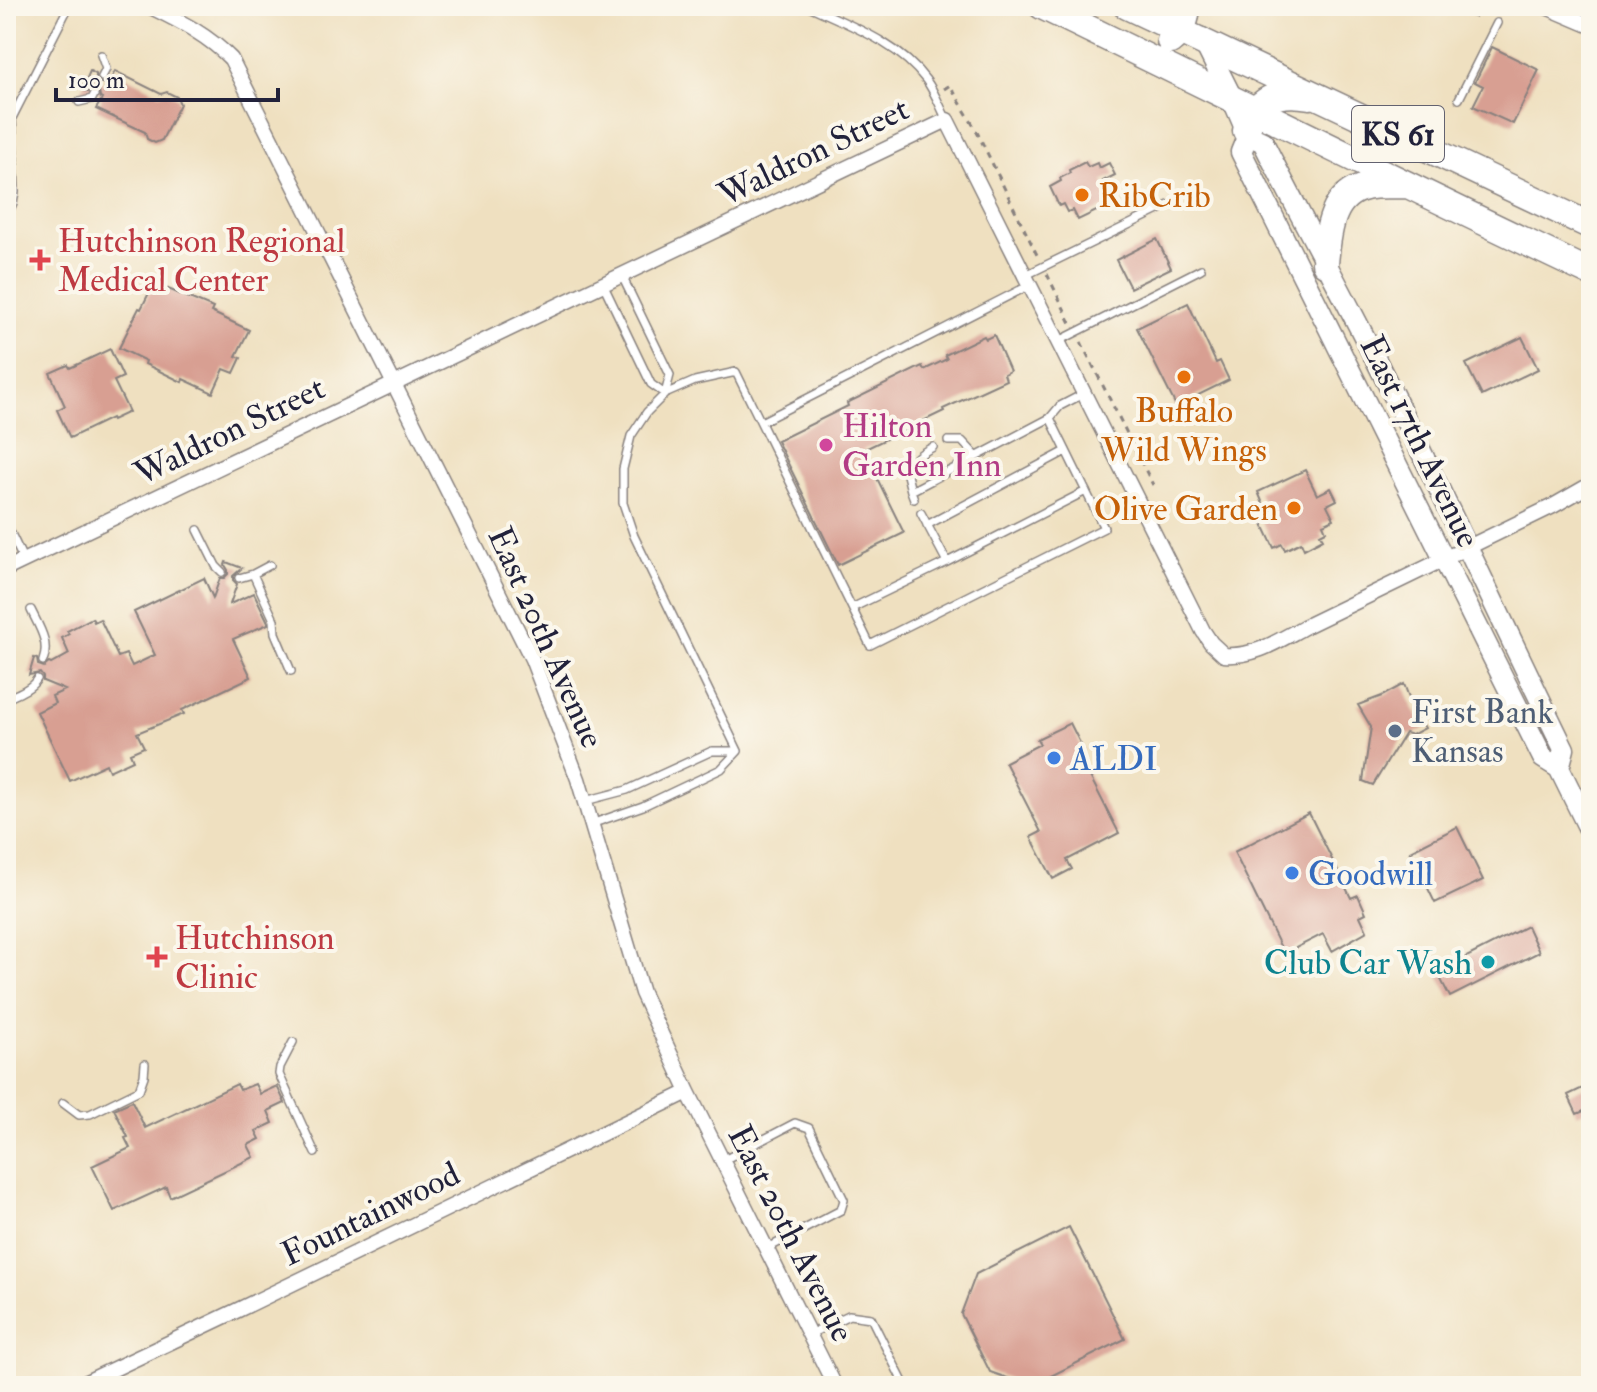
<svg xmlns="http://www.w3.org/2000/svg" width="1597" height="1392" font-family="'IM FELL Double Pica',serif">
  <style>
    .building { fill: #d89f92 }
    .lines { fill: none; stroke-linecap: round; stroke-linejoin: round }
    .lane-casing { stroke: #88817e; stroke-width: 10 }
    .street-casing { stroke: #88817e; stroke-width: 17 }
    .secondary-casing { stroke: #88817e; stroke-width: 23 }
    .highway-casing { stroke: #88817e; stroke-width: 29 }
    .path { stroke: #88817e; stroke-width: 3; stroke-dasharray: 6 6; stroke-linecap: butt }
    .lane { stroke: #fff; stroke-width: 7 }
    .street { stroke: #fff; stroke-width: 14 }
    .secondary { stroke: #fff; stroke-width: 20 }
    .highway { stroke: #fff; stroke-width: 26 }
    .food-dot { fill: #e8710a; stroke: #fbf7ec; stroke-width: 3 }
    .health-dot { fill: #e0444e; stroke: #fbf7ec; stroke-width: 3 }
    .hotel-dot { fill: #d1479c; stroke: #fbf7ec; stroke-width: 3 }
    .service-dot { fill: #5c6f8a; stroke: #fbf7ec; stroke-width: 3 }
    .shop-dot { fill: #3f7fe0; stroke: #fbf7ec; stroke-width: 3 }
    .culture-dot { fill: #0f9aa8; stroke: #fbf7ec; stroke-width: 3 }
    .labels { text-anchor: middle; stroke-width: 8; stroke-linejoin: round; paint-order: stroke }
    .shield { fill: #fbf7ec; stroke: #636270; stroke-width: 2 }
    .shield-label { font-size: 32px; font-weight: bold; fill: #22223b }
    .street-label { font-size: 34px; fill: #22223b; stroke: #fbf7ec }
    .food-label { font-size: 34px; fill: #c56008; stroke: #fbf7ec; text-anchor: start }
    .health-label { font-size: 34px; fill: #be3a42; stroke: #fbf7ec; text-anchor: start }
    .hotel-label { font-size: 34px; fill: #b23c85; stroke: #fbf7ec; text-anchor: start }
    .service-label { font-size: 34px; fill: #4e5e75; stroke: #fbf7ec; text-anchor: start }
    .shop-label { font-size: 34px; fill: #366cbe; stroke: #fbf7ec; text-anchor: start }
    .culture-label { font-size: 34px; fill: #0d838f; stroke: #fbf7ec; text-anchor: end }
  </style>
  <rect width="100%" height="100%" fill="#fbf7ec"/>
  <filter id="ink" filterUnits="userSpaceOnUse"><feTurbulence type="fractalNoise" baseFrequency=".0125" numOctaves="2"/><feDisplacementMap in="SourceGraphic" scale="16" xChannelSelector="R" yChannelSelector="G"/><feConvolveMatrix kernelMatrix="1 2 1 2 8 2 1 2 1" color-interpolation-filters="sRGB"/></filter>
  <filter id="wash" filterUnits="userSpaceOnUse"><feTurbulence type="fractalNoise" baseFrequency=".006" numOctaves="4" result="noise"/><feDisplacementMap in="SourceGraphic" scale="32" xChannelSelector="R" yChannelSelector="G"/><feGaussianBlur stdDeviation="1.8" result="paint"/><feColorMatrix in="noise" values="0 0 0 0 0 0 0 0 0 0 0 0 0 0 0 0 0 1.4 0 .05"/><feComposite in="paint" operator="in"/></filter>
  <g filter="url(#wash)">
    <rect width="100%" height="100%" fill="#efe0c0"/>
    <g id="blocks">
      <path class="building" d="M1492 47 1539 70 1513 124 1473 106 1483 86 1475 82Z
        M90 71 96 74V80L100 83H105L108 80 110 81 115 71 161 94 167 92 177 97 180 104 162 140 155 143 147 139 145 132 96 109 102 99 100 98 99 91 93 89 88 92 82 89Z
        M1085 162 1088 167 1097 163 1099 168 1109 163 1115 175 1103 181 1113 203 1078 220 1073 210 1067 212 1063 204 1059 206 1050 187 1061 181 1060 178 1070 173 1069 170Z
        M1157 239 1171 268 1130 288 1116 260Z
        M154 283 213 308 211 312 249 330 236 356 241 358 234 373 224 369 213 393 183 379 182 382 145 364 146 361 119 348 139 308 141 309Z
        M1188 303 1216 363 1220 361 1229 380 1176 406 1137 328Z
        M994 335 1010 371 1004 374 1006 380 943 409 944 411 863 450 904 533 838 565 777 441 848 406 847 403 922 366 924 370 947 359 945 355 984 336 986 339Z
        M1522 337 1538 369 1482 396 1466 364Z
        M110 349 123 377 114 381 129 412 112 420 111 418 70 438 57 410 65 406 50 373 68 365 70 368Z
        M1305 470 1317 495 1331 488 1337 500 1327 505 1334 519 1323 524 1326 531 1320 534 1323 539 1304 549 1301 542 1285 550 1282 544 1274 548 1256 510 1264 506 1258 492Z
        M226 562 242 568 233 576V580L237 584 230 604 254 593 268 622V624L233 639 251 677 182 710 184 714 137 733 144 747 130 753 133 760 109 771 106 764 70 781 37 712 55 703 52 696 65 690 43 681V677L40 673 29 675 34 658 37 659 38 665 44 667 49 663 51 664 69 654 62 638 69 634 67 631 92 618 94 622 100 619 118 657 126 654 132 666 155 655 134 612 204 578 213 598 220 578H224L228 574V570L225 565Z
        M1404 684 1413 708 1425 728 1412 735 1405 733 1373 785 1363 781 1371 727 1358 705 1382 696Z
        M1070 723 1084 751 1078 753 1119 833 1067 860 1072 869 1053 879 1031 837 1041 832 1005 762 1040 744 1037 739Z
        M1309 813 1351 898 1358 895 1366 913 1360 916 1367 931 1332 951 1323 934 1284 954 1234 852Z
        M1457 827 1483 880 1435 903 1410 851Z
        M1527 926 1539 952 1450 997 1437 972Z
        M237 1084 240 1090 255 1084 260 1094 277 1086 285 1103 268 1111 273 1123 256 1131 260 1139 248 1145 254 1157 170 1197 166 1187 114 1211 92 1166 130 1148 125 1138 128 1137 114 1109 132 1101 145 1128Z
        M1591 1084V1108L1577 1114 1568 1095Z
        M1069 1227 1125 1339 1031 1386 990 1372 961 1314 976 1274Z"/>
    </g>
  </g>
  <g filter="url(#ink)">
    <use href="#blocks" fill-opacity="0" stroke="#88817e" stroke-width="2"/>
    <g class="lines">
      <g class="lane-casing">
        <path id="lane" d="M809 6C849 25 899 43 926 80 935 92 940 107 947 120
          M1474 13 1478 6
          M101 55 106 69 102 77
          M1459 99 1497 23
          M79 102 92 99 94 95
          M6 218 13 203 15 192 12 118 69 6
          M1026 275 1169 205
          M603 284 651 384 665 394 670 375 622 276
          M1059 341 1201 269
          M761 422 1030 285
          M948 441H962L976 456
          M911 491 906 471C913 459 921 453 933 447
          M914 499 911 491 1050 418 1060 406 1085 393
          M6 523 24 561
          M927 525 1066 451
          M198 530 216 566 222 572
          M947 562 1086 491
          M253 574 274 620 275 633 291 671
          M239 578 253 574 270 565
          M852 608 870 645 1104 528 1050 418
          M31 610C39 627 50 642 43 661
          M6 699C17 694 31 689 37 679
          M738 751 634 536 623 503V469L631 436 647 412 665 394 695 381 736 372 852 608 947 562 921 513
          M585 801 627 790 712 751H738L721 769 643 806 591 824
          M293 1042 280 1067 279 1074 315 1153
          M63 1103 79 1115 90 1114 139 1090 144 1076 145 1064
          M722 1161 795 1123 809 1128 844 1200 841 1210 766 1249
          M810 1334 849 1315 871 1318 905 1386"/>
      </g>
      <g class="street-casing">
        <path id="street" d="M149 6C179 21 207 34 231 59L532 659 578 779 642 993 688 1092 835 1386
          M1544 6 1591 26
          M6 569 947 120 1203 631 1211 643 1224 655C1255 657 1278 641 1304 627L1553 506 1588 486 1591 479
          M78 1386 238 1310 688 1092"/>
      </g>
      <g class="secondary-casing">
        <path id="secondary" d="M1202 38 1232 98 1248 135 1263 142C1292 200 1323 257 1353 315 1427 458 1493 604 1564 749L1559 768
          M1248 135 1241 152 1543 758 1559 768 1591 833"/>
      </g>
      <g class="highway-casing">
        <path id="highway" d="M1042 6C1225 95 1407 186 1591 273
          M1127 6 1591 226
          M1170 41C1182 32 1186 22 1187 6
          M1246 131C1257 98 1277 90 1310 96
          M1325 263C1328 234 1330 194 1366 187 1378 184 1392 186 1404 185"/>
      </g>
      <path class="path" d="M944 89 950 85 976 130 1038 257
        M1047 274 1072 325
        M1081 342 1153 485"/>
      <use href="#lane" class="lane"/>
      <use href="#street" class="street"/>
      <use href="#secondary" class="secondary"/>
      <use href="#highway" class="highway"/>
    </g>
  </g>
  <g class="food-dot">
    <circle cx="1082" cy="195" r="8"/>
    <circle cx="1184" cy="377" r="8"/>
    <circle cx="1294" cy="508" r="8"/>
  </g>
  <g class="health-dot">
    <path d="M36 248h8v8h8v8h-8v8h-8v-8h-8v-8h8z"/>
    <path d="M153 945h8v8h8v8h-8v8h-8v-8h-8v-8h8z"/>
  </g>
  <circle class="hotel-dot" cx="826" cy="445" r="8"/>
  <circle class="service-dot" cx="1395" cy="731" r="8"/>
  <g class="shop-dot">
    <circle cx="1054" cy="758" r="8"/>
    <circle cx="1292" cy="873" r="8"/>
  </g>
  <circle class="culture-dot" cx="1488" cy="962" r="8"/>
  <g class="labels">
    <rect class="shield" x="1352" y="106" width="92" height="56" rx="6"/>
    <g class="shield-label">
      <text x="1398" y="145">KS 61</text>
    </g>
    <g class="street-label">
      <text transform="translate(813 151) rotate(-26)" y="12">Waldron Street</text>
      <text transform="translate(229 430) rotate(-26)" y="12">Waldron Street</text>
      <text transform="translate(1421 441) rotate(64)" y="12">East 17th Avenue</text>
      <text transform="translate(547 637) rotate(66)" y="12">East 20th Avenue</text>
      <text transform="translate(370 1213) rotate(-26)" y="12">Fountainwood</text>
      <text transform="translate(792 1233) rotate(63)" y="12">East 20th Avenue</text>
    </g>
    <g class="food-label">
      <text x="1098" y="207">RibCrib</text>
      <text x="1184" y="422" text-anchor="middle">Buffalo<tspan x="1184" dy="39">Wild Wings</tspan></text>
      <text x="1278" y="520" text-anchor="end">Olive Garden</text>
    </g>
    <g class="health-label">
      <text x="58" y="252">Hutchinson Regional<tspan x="58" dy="39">Medical Center</tspan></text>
      <text x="175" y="949">Hutchinson<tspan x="175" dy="39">Clinic</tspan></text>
    </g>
    <g class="hotel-label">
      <text x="842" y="437">Hilton<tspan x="842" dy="39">Garden Inn</tspan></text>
    </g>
    <g class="service-label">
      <text x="1411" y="723">First Bank<tspan x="1411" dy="39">Kansas</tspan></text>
    </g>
    <g class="shop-label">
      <text x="1070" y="770">ALDI</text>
      <text x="1308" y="885">Goodwill</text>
    </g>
    <g class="culture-label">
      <text x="1472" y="974">Club Car Wash</text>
    </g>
  </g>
  <rect width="1597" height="1392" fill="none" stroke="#fbf7ec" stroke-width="32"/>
  <path d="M56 88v12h222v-12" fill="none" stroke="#22223b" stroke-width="4"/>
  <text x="68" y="88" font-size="24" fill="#22223b" stroke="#fbf7ec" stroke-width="6" paint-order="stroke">100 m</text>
</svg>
